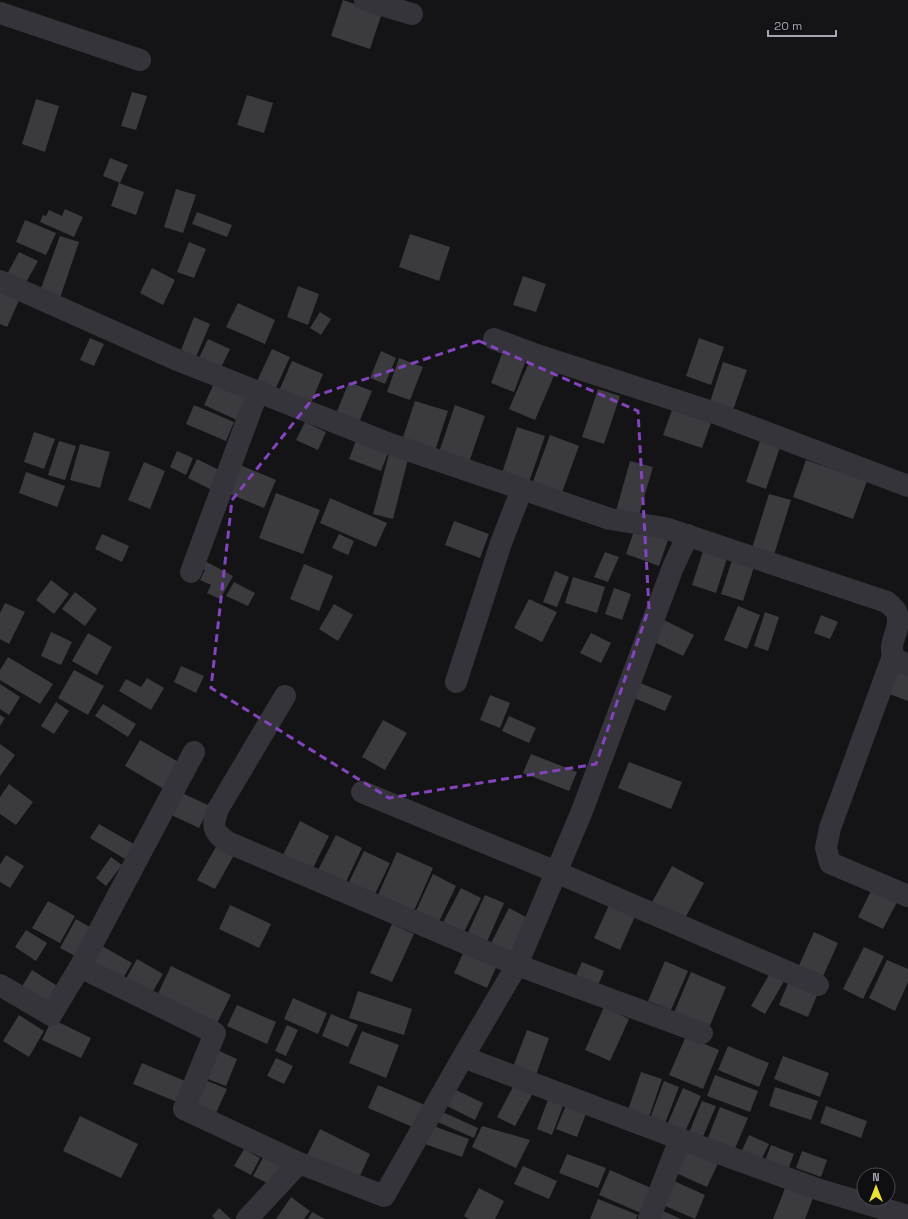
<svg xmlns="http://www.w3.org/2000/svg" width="908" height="1219" font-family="'Space Grotesk',sans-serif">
<rect width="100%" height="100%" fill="#141315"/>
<!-- building -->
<path fill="#3b3a3f" d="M 343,0 L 382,13 L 370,49 L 331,36 Z
M 132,92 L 147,96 L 136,130 L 121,126 Z
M 247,95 L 273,103 L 264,133 L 237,125 Z
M 36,99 L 59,106 L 45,152 L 22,144 Z
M 110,158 L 128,165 L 120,183 L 103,176 Z
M 119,183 L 144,192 L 136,215 L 111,206 Z
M 176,189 L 196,195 L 183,233 L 164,227 Z
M 65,209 L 83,217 L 74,237 L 40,222 L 43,215 L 46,216 L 49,210 L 62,216 Z
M 197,212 L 232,225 L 227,237 L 192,224 Z
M 25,220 L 56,233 L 46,255 L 16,242 Z
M 410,234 L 450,247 L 439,281 L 399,267 Z
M 60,236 L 79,242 L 60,298 L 40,291 Z
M 189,242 L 206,249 L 194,278 L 177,272 Z
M 19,252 L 38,261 L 24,286 L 6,276 Z
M 152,268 L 175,280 L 163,305 L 140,293 Z
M 523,276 L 546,284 L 536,312 L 513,305 Z
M 298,286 L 319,294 L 308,325 L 287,317 Z
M 0,287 L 21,296 L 7,327 L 0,324 Z
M 238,303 L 275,320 L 265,344 L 226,327 Z
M 320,312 L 331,319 L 321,335 L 310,328 Z
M 194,317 L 210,324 L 196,357 L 181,350 Z
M 90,338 L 104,344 L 94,366 L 80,360 Z
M 699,338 L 724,347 L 711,385 L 686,376 Z
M 208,339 L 230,349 L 219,372 L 197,362 Z
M 272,349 L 290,357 L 275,390 L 257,381 Z
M 381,351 L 396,358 L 385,384 L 370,378 Z
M 503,351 L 526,360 L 514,392 L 491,383 Z
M 399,358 L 423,367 L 410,400 L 387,392 Z
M 530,360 L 556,371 L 535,420 L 509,409 Z
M 292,361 L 323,374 L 310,406 L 278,393 Z
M 723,362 L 747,370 L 733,410 L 710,402 Z
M 216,379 L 249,393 L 237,420 L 204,405 Z
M 349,382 L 372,391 L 358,425 L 335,416 Z
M 598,389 L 620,396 L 604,444 L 582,437 Z
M 415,401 L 448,411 L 434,454 L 401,443 Z
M 194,405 L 234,422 L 226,441 L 186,424 Z
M 455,405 L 485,416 L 468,465 L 438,455 Z
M 672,410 L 711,423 L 702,448 L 663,435 Z
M 305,422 L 326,432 L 318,450 L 296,440 Z
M 517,427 L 545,436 L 528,485 L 501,476 Z
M 34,432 L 55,439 L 44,469 L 24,462 Z
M 358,435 L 390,448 L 381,471 L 349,459 Z
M 550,435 L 579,446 L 560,498 L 531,487 Z
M 59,441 L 76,446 L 65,480 L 48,475 Z
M 760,441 L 780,447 L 766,489 L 746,482 Z
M 80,444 L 110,452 L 100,488 L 70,480 Z
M 390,450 L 409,455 L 393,519 L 373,514 Z
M 177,451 L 193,458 L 186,475 L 170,467 Z
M 197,459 L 219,470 L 210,489 L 188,478 Z
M 806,460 L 867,481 L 853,519 L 793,497 Z
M 630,461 L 653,467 L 638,518 L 616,511 Z
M 144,462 L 165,471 L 150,509 L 128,500 Z
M 233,462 L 276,480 L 264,508 L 222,491 Z
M 26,472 L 65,486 L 57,507 L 19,493 Z
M 276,493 L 320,510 L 303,554 L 259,538 Z
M 769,494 L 791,500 L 774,555 L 752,548 Z
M 330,498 L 387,523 L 376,547 L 320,523 Z
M 454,521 L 489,534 L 480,558 L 445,545 Z
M 635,528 L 668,540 L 659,566 L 626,554 Z
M 102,534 L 129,546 L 122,562 L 95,549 Z
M 339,534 L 354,541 L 348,555 L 332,548 Z
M 705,545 L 729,552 L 716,593 L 692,585 Z
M 605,552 L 619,557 L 608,582 L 594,577 Z
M 734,554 L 756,561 L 743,601 L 721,594 Z
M 201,559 L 233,576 L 220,599 L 207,593 L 211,585 L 200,580 L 205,570 L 197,566 Z
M 304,564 L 333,576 L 319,611 L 290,599 Z
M 555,571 L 569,577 L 557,607 L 543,602 Z
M 573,577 L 605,587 L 597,613 L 565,603 Z
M 51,580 L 69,594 L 54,614 L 36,600 Z
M 234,582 L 255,593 L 248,606 L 226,596 Z
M 614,588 L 631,594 L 622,620 L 605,614 Z
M 75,592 L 97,609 L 85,626 L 62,609 Z
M 529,599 L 557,612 L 542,642 L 514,628 Z
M 5,603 L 25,612 L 9,644 L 0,639 L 0,613 Z
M 334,604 L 353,615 L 338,641 L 319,629 Z
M 738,606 L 760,615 L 747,649 L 724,640 Z
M 765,612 L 779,617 L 768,651 L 754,646 Z
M 821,615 L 838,622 L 830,639 L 814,633 Z
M 664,620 L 694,635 L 683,656 L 654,642 Z
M 51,632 L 72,642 L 61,665 L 41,656 Z
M 88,633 L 112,647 L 97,675 L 72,661 Z
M 591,633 L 611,643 L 601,663 L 580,653 Z
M 8,657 L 53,684 L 40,704 L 0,680 L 0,670 Z
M 181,666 L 204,676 L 196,693 L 174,682 Z
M 893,668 L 908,674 L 908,701 L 884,692 Z
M 74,670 L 104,686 L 88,715 L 58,698 Z
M 147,678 L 164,688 L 151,710 L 119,691 L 126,679 L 141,687 Z
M 640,683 L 672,696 L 665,711 L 634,698 Z
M 0,684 L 20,697 L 9,715 L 0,709 Z
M 490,695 L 510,703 L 500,728 L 480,720 Z
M 56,702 L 69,711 L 54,734 L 41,726 Z
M 103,704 L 136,724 L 128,737 L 95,716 Z
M 0,715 L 5,718 L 0,726 Z
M 509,716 L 536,728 L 529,743 L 502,731 Z
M 383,720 L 407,733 L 385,770 L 362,757 Z
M 140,740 L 182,764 L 167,791 L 125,766 Z
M 0,744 L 15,755 L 0,776 Z
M 531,754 L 577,772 L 569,791 L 523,773 Z
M 629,762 L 682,782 L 671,809 L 618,788 Z
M 9,784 L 33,802 L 16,825 L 0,814 L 0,797 Z
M 178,791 L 210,806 L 199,828 L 167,813 Z
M 300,821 L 329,836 L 311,872 L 282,857 Z
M 99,824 L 139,847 L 130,862 L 90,838 Z
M 336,835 L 362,848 L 344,886 L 317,872 Z
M 217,845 L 234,855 L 215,889 L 197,880 Z
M 364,851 L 390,863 L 375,894 L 349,882 Z
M 397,852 L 433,868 L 413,913 L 377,897 Z
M 6,855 L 24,866 L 10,888 L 0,882 L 0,865 Z
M 111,857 L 122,865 L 106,886 L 96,878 Z
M 672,866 L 704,883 L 683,922 L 651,904 Z
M 433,874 L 456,886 L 437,926 L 414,915 Z
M 873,887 L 898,900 L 883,929 L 858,917 Z
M 461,888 L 481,898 L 462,936 L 441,926 Z
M 485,895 L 504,903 L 486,944 L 467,935 Z
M 48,901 L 75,916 L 60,943 L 32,928 Z
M 611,901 L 637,912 L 620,950 L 594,938 Z
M 230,905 L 271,924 L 259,948 L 219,929 Z
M 509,908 L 530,919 L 511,955 L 490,945 Z
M 76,919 L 95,930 L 79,958 L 60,948 Z
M 392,924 L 414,934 L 392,982 L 370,973 Z
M 26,930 L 47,943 L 36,961 L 15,947 Z
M 814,932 L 838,943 L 820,983 L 796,972 Z
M 102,946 L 132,963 L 119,985 L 89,967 Z
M 864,947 L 884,956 L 863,999 L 843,989 Z
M 464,951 L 497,965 L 487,988 L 454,973 Z
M 137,959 L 163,974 L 149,998 L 123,984 Z
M 887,960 L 908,969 L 908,982 L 895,1011 L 869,998 Z
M 665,961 L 688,971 L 671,1010 L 648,1001 Z
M 582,962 L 604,971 L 596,990 L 574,980 Z
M 171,966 L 231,995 L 215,1027 L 156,998 Z
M 773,968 L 787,976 L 765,1014 L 751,1006 Z
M 32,970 L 59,987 L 46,1008 L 19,991 Z
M 691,972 L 726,987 L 708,1030 L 673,1015 Z
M 791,976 L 820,988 L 808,1017 L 779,1005 Z
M 358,991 L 412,1009 L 404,1035 L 349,1018 Z
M 293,998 L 327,1013 L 318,1034 L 284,1019 Z
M 237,1005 L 276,1022 L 267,1044 L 227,1026 Z
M 604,1007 L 629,1019 L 610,1061 L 585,1050 Z
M 331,1014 L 358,1025 L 348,1047 L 322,1036 Z
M 19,1015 L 44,1031 L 29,1057 L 3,1041 Z
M 52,1019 L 91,1038 L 81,1058 L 42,1040 Z
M 287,1025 L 298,1030 L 286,1056 L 275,1051 Z
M 527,1030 L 549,1038 L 536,1075 L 513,1067 Z
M 362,1031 L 399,1045 L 386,1078 L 349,1063 Z
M 686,1036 L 719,1050 L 703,1089 L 669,1075 Z
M 728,1046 L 769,1063 L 759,1087 L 718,1070 Z
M 217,1050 L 237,1059 L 226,1086 L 205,1078 Z
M 783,1056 L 829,1073 L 820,1097 L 774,1079 Z
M 276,1058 L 293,1066 L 284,1084 L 267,1076 Z
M 142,1063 L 190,1083 L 182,1104 L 133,1084 Z
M 641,1072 L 662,1079 L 649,1117 L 628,1110 Z
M 715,1075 L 758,1091 L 750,1112 L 707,1096 Z
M 203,1079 L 227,1089 L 214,1117 L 190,1107 Z
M 664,1081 L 679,1087 L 664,1126 L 649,1121 Z
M 515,1083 L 533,1093 L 515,1126 L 497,1117 Z
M 378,1085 L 425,1105 L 415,1128 L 368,1108 Z
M 450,1087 L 483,1103 L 475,1120 L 441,1103 Z
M 775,1087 L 818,1101 L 811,1120 L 769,1106 Z
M 683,1088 L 701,1096 L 685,1132 L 667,1125 Z
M 549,1097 L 564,1103 L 552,1135 L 537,1129 Z
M 702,1101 L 716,1106 L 701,1141 L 688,1135 Z
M 567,1103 L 587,1111 L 577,1137 L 556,1129 Z
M 826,1106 L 867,1121 L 861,1138 L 820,1123 Z
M 720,1107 L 748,1118 L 734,1151 L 707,1140 Z
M 438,1110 L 478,1128 L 474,1138 L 433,1120 Z
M 80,1116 L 138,1144 L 121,1178 L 63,1151 Z
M 428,1124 L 469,1139 L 462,1157 L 422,1143 Z
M 482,1126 L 530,1140 L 516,1168 L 472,1147 Z
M 320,1129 L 370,1154 L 358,1180 L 307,1155 Z
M 749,1135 L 769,1144 L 758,1166 L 739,1157 Z
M 688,1145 L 720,1159 L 707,1187 L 676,1173 Z
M 771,1145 L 794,1154 L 786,1175 L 763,1166 Z
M 244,1149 L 260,1158 L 251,1175 L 234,1166 Z
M 802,1151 L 827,1160 L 821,1177 L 796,1168 Z
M 265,1154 L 282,1163 L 271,1185 L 253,1176 Z
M 567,1154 L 606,1168 L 598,1188 L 559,1173 Z
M 523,1166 L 557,1181 L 549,1199 L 514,1184 Z
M 610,1170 L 651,1188 L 641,1213 L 599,1195 Z
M 674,1181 L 705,1195 L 695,1219 L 663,1205 Z
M 787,1183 L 815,1193 L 805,1219 L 773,1219 Z
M 479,1188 L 504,1201 L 495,1219 L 469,1219 L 464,1216 Z
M 291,1197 L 310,1211 L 304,1219 L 276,1219 Z
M 598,1199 L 638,1215 L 636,1219 L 590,1219 Z
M 219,1208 L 231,1219 L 215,1219 L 212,1216 Z
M 663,1211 L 681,1219 L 660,1219 Z
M 312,1212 L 325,1219 L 308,1219 Z"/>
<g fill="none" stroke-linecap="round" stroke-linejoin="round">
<!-- minor -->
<path stroke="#35343a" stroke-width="22" d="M 365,0 L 412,14
M 0,13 L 140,60
M 0,281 L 175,359 L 390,444 L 610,519 L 665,528 L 887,602 C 890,605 894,608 896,611 C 906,633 874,652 908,665
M 494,339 L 537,355 L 715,413 L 908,486
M 191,572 L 258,391
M 893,656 L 830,828 L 826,848 L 830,863 L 908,896
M 456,682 L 501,543 L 522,489
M 285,696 L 218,809 C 212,827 212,830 227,842 L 517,965 L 702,1033
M 194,752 L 80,967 L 215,1033 L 184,1109 L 299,1163
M 362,792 L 556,872 L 818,985
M 0,985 L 51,1015 L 80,967
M 463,1057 L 680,1139 L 820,1190 L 908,1216
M 247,1219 L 299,1163 L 384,1196 L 463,1057 L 517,965 L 582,811 L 673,567 L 688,535
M 649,1219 L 680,1139"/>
</g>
<!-- marked area -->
<path fill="none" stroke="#8344bd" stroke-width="3" stroke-dasharray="8 5" stroke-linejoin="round" d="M 479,341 L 638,411 L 649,608 L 596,764 L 389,798 L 211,688 L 232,500 L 315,396 Z"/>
<!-- north arrow -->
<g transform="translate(876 1187)"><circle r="19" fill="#0f0e10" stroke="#4b4b52"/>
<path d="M0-3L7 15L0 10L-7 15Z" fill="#ebe135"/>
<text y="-6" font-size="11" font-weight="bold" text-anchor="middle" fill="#a5a6b5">N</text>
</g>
<!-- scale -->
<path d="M768 30v6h68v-6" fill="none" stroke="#a5a6b5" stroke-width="2"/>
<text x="774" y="30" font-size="12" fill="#a5a6b5" stroke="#0f0e10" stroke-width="3" paint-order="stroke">20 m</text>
</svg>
